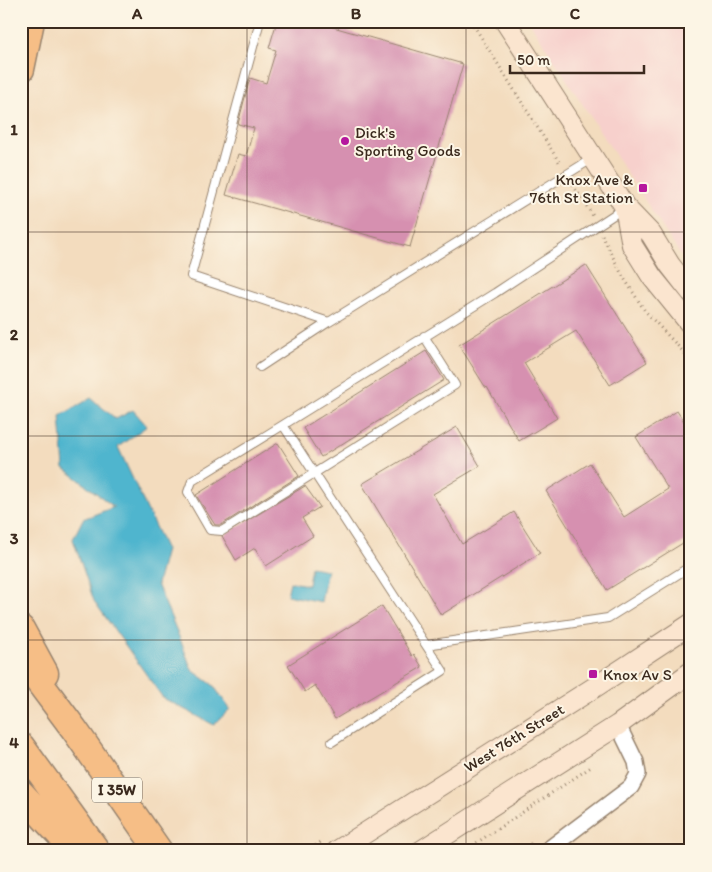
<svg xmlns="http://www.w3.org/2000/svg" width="712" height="872" font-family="Itim,sans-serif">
<rect width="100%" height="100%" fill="#fcf5e5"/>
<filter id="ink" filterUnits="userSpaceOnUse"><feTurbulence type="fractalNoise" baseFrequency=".02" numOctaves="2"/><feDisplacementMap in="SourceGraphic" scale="10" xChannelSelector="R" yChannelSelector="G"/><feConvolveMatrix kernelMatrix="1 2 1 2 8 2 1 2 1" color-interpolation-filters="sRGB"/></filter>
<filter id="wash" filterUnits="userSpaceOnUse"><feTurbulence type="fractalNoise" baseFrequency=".0096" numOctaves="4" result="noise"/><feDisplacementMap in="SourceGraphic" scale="20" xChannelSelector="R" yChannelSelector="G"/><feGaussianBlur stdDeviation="1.12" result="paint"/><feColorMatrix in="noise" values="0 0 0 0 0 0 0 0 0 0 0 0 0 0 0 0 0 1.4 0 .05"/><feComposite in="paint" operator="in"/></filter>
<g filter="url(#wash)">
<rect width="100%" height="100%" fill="#f3dcbe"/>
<!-- built -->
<path fill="#f7d0cc" d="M 529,21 L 691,21 L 691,271 L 605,139 Z"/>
<!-- water -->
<path fill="#50b5ce" stroke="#467076" d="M 91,398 L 116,419 L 133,410 L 147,426 L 118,447 L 166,550 L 157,584 L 176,629 L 192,670 L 213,685 L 230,709 L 214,725 L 163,698 L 94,601 L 73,539 L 83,519 L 114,507 L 64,468 L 60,416 Z
M 311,567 L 327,570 L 321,602 L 287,595 L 290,582 L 308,585 Z"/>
<g id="blocks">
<!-- building -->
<path fill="#d690b0" d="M 277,21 L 312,21 L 463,64 L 410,247 L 226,195 L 238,154 L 246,156 L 254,128 L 238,124 L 250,78 L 266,83 L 276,50 L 269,48 Z
M 586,265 L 647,362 L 610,385 L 576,331 L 524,363 L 557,418 L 519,441 L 487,387 L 486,388 L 459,345 Z
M 426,351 L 444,380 L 321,457 L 303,428 Z
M 677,411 L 691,432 L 691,538 L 607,590 L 546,491 L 590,463 L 624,517 L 668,489 L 636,437 Z
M 457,427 L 480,466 L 433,494 L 462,544 L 514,512 L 540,553 L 441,615 L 362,484 Z
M 278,443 L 299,476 L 221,525 L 215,525 L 196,495 Z
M 305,486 L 320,507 L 302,518 L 313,536 L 266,566 L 255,548 L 236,560 L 222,536 Z
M 382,606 L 412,656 L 414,654 L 422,667 L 335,719 L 315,685 L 305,692 L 288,665 Z"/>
</g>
</g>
<g filter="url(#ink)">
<use href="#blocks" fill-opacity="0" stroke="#97836e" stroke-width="1"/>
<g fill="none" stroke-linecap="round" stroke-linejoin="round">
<!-- lane casing -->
<g stroke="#97836e" stroke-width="10">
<path id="lane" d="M 260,21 L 191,276 L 329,322 L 593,158
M 624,208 L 495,293 L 283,425 L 426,645 L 608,618 L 691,566
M 260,367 L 330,321
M 283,425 L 192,481 L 188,492 L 210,530 L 222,531 L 455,385 L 424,336
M 332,742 L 443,671 L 426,645"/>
</g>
<!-- street casing -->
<g stroke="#97836e" stroke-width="18">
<path id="street" d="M 546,851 L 631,787 L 638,774 L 636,762 L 618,725"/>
</g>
<!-- secondary casing -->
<g stroke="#97836e" stroke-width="22">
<path id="secondary" d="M 505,21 L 625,207 L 651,234 L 670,265 L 691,292
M 625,207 L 632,245 L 652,277 L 691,325
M 337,851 L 595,687 L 691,624
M 421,851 L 618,725 L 691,672"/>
</g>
<!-- highway casing -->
<g stroke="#97836e" stroke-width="29">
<path id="highway" d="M 21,69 L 31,21
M 21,629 L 45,673
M 21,658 L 74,729 L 159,851
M 21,746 L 97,851
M 21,793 L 75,851"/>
</g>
<!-- path -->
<path stroke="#97836e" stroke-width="3" stroke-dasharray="1 4" stroke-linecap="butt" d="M 471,21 L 561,165
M 573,185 L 593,216
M 602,235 L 622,275 L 645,311 L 691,360
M 307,851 L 321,842
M 464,851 L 591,767
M 524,851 L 531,843"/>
<!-- lane -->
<use href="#lane" stroke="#fff" stroke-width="8"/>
<!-- street -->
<use href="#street" stroke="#fff" stroke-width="15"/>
<!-- secondary -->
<use href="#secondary" stroke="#fbe5cf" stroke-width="20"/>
<!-- highway -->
<use href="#highway" stroke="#f6be86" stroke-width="26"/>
</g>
</g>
<!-- grid -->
<path fill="none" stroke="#3b2a1e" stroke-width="1" stroke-opacity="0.55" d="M 247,21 L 247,851M 466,21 L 466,851M 21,232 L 691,232M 21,436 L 691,436M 21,640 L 691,640"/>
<!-- markers -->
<g fill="#b5179e" stroke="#fcf5e5" stroke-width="2">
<circle cx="345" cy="141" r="5"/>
<rect x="638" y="183" width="10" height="10" rx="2.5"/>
<rect x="588" y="669" width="10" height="10" rx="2.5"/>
</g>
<g text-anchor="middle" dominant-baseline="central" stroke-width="4" stroke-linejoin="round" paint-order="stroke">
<!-- shield labels -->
<rect fill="#fcf5e5" stroke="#75675a" stroke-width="1" x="92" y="777.5" width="50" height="25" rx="4"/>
<g font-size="15" font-weight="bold" fill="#3b2a1e">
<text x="117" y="790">I 35W</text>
</g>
<!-- poi labels -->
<g font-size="16" fill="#3b2a1e" stroke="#fcf5e5" text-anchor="start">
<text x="355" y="132">Dick's<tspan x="355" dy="18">Sporting Goods</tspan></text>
<text x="633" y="179" text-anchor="end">Knox Ave &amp;<tspan x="633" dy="18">76th St Station</tspan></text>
<text x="603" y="674">Knox Av S</text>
</g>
<!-- street labels -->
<g font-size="16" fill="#3b2a1e" stroke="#fcf5e5">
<text transform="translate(514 738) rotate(-32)">West 76th Street</text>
</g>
</g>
<!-- margin -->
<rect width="712" height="872" fill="none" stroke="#fcf5e5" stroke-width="55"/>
<!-- scale -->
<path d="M510 65v8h134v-8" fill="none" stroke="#3b2a1e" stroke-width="2.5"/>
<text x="517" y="65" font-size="15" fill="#3b2a1e" stroke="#fcf5e5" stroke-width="4" paint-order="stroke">50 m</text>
<rect x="28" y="28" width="656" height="816" fill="none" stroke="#3b2a1e" stroke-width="2"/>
<g font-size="16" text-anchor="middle" font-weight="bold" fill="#3b2a1e">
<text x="137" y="19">A</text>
<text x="356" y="19">B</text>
<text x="575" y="19">C</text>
<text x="14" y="135">1</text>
<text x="14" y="340">2</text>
<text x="14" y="544">3</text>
<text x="14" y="748">4</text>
</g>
</svg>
